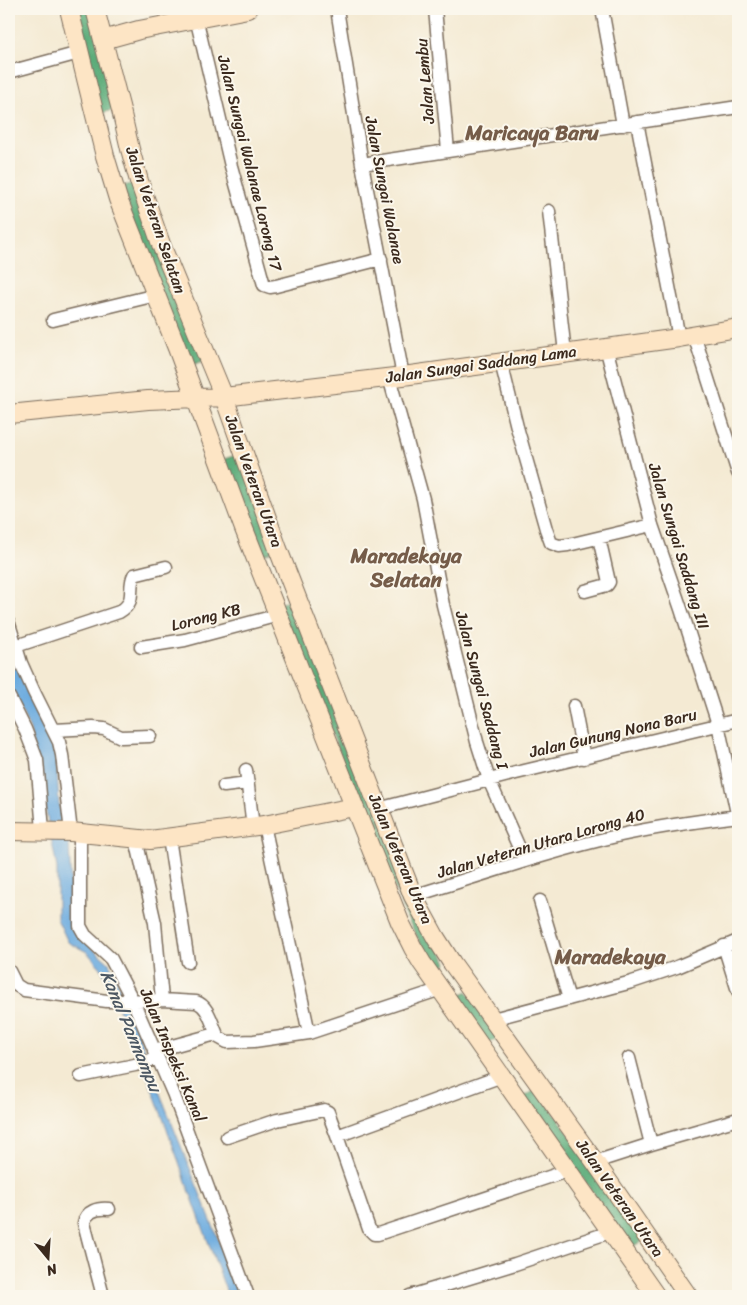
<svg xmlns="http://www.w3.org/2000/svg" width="747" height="1305" font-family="Sriracha,sans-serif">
<rect width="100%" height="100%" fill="#fbf7ec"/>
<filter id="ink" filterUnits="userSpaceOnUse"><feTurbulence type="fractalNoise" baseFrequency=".02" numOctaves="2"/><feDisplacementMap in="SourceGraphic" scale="10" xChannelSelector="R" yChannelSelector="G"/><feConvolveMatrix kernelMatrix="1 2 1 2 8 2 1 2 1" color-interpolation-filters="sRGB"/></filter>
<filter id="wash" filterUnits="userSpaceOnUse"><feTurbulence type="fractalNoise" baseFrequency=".0096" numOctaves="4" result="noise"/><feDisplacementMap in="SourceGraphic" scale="20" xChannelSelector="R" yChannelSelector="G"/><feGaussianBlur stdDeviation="1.12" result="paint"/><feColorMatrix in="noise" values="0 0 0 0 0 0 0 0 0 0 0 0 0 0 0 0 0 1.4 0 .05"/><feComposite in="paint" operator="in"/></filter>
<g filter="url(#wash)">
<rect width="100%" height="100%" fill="#f4ead3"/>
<!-- forest -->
<path fill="#5bac79" stroke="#4b6b4c" d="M 73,9 L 92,9 L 118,108 L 100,114 Z
M 136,182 L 206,360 L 189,366 L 121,187 Z
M 243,453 L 274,550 L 261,556 L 224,459 Z
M 295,598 L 447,963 L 435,971 L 406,916 L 279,604 Z
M 467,991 L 500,1036 L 485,1046 L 453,1000 Z
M 537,1089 L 645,1239 L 632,1247 L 524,1097 Z"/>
<!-- water -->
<path fill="#6cabdf" stroke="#546a7e" d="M 9,632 L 27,692 L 42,721 L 56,753 L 59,805 L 69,844 L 72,913 L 76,933 L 109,963 L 130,1008 L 151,1071 L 241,1296 L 228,1296 L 143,1064 L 101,968 L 87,952 L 68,942 L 57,919 L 57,868 L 30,730 L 9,683 Z"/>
</g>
<g filter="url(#ink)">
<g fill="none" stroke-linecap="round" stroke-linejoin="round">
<!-- street casing -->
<g stroke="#7c6d5d" stroke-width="15">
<path id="street" d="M 194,9 L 231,166 L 264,285 L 270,287 L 276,286 L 381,259
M 337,9 L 362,164 L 403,376
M 435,9 L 448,151
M 602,9 L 623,125
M 9,72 L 79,53
M 637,122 L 679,338
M 362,164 L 738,107
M 549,211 L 565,353
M 53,320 L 156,295
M 694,335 L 738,473
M 606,347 L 652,525 L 681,609 L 718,724 L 738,818
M 501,362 L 517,427 L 546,529 L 551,543 L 559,546 L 568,545 L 652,525
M 389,377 L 423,499 L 443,605 L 477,742 L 489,780 L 525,861
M 585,591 L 607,585 L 609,582 L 599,538
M 9,624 L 21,663 L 34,692 L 59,742 L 62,755 L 71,832
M 16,646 L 119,612 C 138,601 127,589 134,575 L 166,567
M 141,647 L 185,640 L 279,615
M 9,697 L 25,729 L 37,760 L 43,830
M 574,706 L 584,758
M 54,730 L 93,728 L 104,729 L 121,737 L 150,736
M 246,770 L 253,827
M 224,786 L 248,783
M 378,809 L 516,773 L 738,720
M 264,825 L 309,1033
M 80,833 L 80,926 L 85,935 L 111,959 L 133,1001 L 173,1093 L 248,1296
M 169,838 L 188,962
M 136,839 L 155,923 L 162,1000
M 413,896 C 482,875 551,851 621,835 C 660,826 699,821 738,816
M 540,901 L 569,999
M 724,946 L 738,991
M 9,971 L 16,985 L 24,990 L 107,1001 L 162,1000 L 196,1002 C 209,1006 212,1025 218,1037 L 227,1042 L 254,1041 L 309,1033 L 441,989
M 493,1019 L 632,982 L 677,967 L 738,941
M 154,1051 L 216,1034
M 629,1058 L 651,1144
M 81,1076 L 135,1065 L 157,1058
M 502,1076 L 337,1136 L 369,1229 L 374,1234 L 378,1234 L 567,1171
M 227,1137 L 277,1120 L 324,1110 L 328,1112 L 337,1136
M 595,1162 L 651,1144 L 738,1119
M 103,1296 L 84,1223 C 86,1211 98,1208 109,1209
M 410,1296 L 515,1264 L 610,1232"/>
</g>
<!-- secondary casing -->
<g stroke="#7c6d5d" stroke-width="20">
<path id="secondary" d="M 69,9 L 105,156 L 118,199 L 177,348 L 244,529 L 400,922 L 413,948 L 422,963 L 656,1296
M 95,9 L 121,110 L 130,149 L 139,181 L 162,247 L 224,397 L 278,549 L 413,896 L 436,938 L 452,963 L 595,1162 L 688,1296
M 103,40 L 139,30 L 248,9
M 9,414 L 148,400 L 224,397 L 403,376 L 679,338 L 738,328
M 9,831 L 71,832 L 150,840 L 264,825 L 354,807"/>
</g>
<!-- street -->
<use href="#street" stroke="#fff" stroke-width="12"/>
<!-- secondary -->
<use href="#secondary" stroke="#fde5c5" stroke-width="18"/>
</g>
</g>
<g text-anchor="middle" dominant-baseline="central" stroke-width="4" stroke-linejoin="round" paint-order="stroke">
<!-- street labels -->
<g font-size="16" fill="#3b2a1e" stroke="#fbf7ec">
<text transform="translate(425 81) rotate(-95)">Jalan Lembu</text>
<text transform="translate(250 163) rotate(76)">Jalan Sungai Walanae Lorong 17</text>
<text transform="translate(385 190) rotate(79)">Jalan Sungai Walanae</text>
<text transform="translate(156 220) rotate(71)">Jalan Veteran Selatan</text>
<text transform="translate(481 364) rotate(-8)">Jalan Sungai Saddang Lama</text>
<text transform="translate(254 481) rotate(70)">Jalan Veteran Utara</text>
<text transform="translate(679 546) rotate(73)">Jalan Sungai Saddang III</text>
<text transform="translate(206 617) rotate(-14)">Lorong KB</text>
<text transform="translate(482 690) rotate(75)">Jalan Sungai Saddang I</text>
<text transform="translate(613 733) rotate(-13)">Jalan Gunung Nona Baru</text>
<text transform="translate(541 843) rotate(-16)">Jalan Veteran Utara Lorong 40</text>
<text transform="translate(401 859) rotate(67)">Jalan Veteran Utara</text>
<text transform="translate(173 1055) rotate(67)">Jalan Inspeksi Kanal</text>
<text transform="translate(620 1198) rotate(55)">Jalan Veteran Utara</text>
</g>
<!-- water labels -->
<g font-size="18" font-style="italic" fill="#4c5762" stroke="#fbf7ec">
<text transform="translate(131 1031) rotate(67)">Kanal Pannampu</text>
</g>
<!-- district labels -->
<g font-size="21" font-weight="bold" fill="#755c49" stroke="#fbf7ec">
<text x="532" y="133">Maricaya Baru</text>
<text x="406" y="556">Maradekaya<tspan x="406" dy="24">Selatan</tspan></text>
<text x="610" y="957">Maradekaya</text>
</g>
</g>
<!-- margin -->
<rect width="747" height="1305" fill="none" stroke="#fbf7ec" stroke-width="30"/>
<!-- north arrow -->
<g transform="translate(48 1258) rotate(162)" stroke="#fbf7ec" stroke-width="4" paint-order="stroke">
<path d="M0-4L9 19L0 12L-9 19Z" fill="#3b2a1e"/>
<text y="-8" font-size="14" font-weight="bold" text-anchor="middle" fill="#3b2a1e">N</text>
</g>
</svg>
